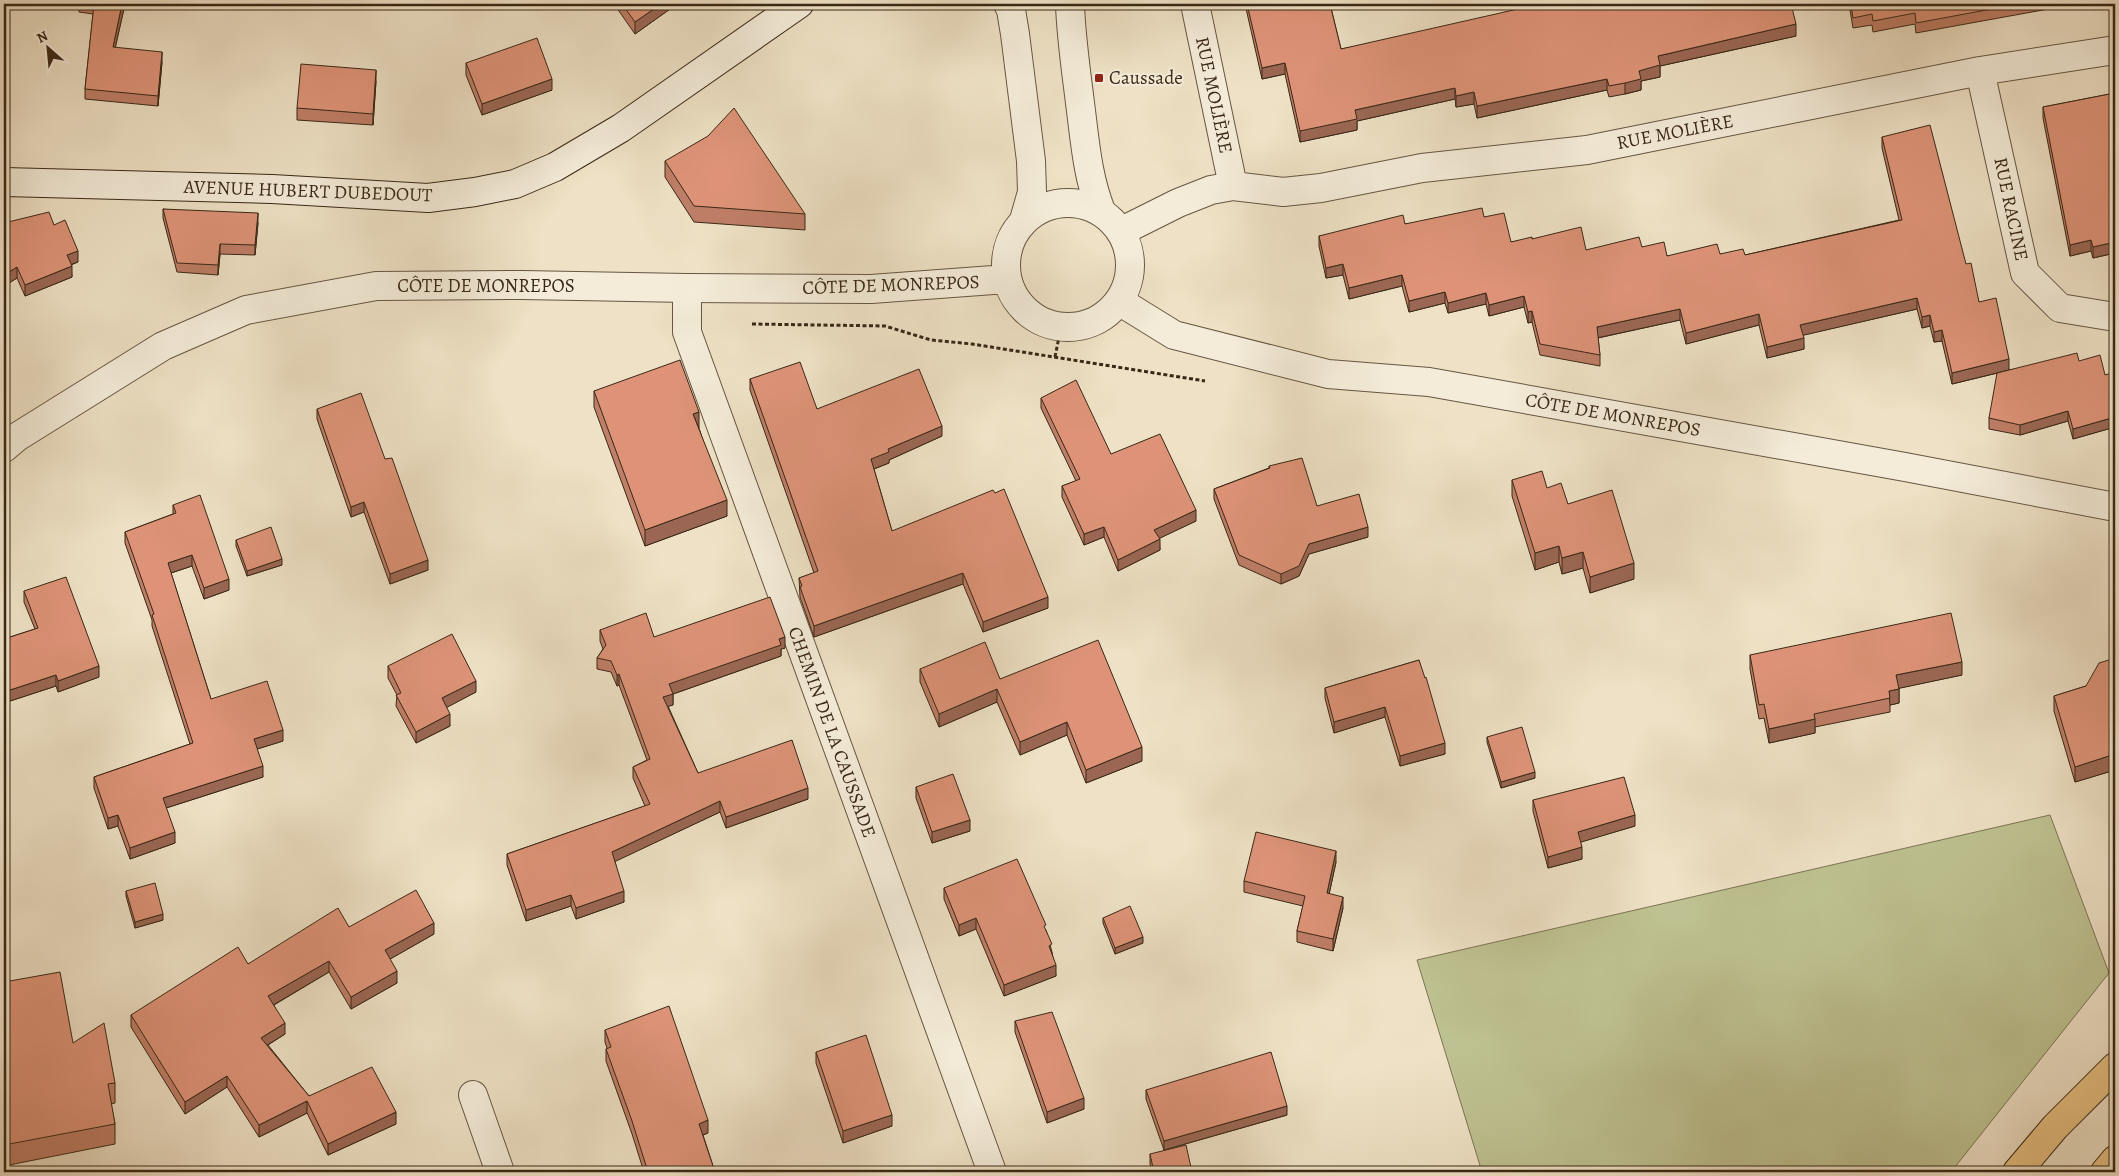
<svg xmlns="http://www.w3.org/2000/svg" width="2119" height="1176" font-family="Alegreya,serif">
<rect width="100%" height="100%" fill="#eee1c5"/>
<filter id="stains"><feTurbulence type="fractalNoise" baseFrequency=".004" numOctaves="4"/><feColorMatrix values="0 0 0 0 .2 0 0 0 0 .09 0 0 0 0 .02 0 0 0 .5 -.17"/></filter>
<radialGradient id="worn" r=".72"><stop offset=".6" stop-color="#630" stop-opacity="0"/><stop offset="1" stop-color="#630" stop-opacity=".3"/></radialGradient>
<!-- green -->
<path fill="#bec191" stroke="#7c7454" d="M 2050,815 L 2109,973 L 1951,1172 L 1482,1172 L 1417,960 Z"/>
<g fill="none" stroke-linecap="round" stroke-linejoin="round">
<!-- minor casing -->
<g stroke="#665642" stroke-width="30">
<path id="minor" d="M 1195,4 L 1233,186
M 1980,71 L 2025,273 L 2060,308 L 2115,317
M 1122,231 L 1178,203 L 1211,190 L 1233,186 L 1283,192 L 1321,188 L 1422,168 L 1587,150 L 1980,71 L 2115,50
M 687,288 L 687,332 L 992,1172
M 1119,301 L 1174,335 L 1328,374 L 1429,382 L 1905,467 L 2115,507
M 473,1095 L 500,1172"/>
</g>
<!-- tertiary casing -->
<g stroke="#665642" stroke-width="30">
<path id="tertiary" d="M 1008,4 L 1011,10 L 1015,34 L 1031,161 L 1032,192 L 1024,220
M 1070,4 C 1071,37 1076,70 1080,103 C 1085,141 1087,175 1101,211
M1006 265a62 62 0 1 1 124 0a62 62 0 1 1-124 0Z
M 4,448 L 17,437 L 163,346 L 246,310 L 376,286 L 522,285 L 687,288 L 871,289 L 1007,279"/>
</g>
<!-- secondary casing -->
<g stroke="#392816" stroke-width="30">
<path id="secondary" d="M 4,182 L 272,189 L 428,198 L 475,192 L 515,184 L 555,167 L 621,128 L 799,4"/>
</g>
<!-- primary casing -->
<g stroke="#392816" stroke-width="30">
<path id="primary" d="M 2017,1172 L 2055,1127 L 2115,1067
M 2105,1172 L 2115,1160"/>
</g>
<!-- path -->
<path stroke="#392816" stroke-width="3" stroke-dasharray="4 2.5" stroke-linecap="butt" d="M 752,324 L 885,326 L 931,340 L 972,344 L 1205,381
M 1055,357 L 1061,327"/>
<!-- minor -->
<use href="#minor" stroke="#f4ecd9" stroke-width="28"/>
<!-- tertiary -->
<use href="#tertiary" stroke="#f4ecd9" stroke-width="28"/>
<!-- secondary -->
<use href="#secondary" stroke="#f4ecd9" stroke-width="28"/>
<!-- primary -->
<use href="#primary" stroke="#e7c082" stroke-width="28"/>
</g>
<!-- wall -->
<path fill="#bf7e67" stroke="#392816" d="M 79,4 L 125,4 L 115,48 L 162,62 L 158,106 L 85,99 L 85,89 L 93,14 L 79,12 Z
M 614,4 L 677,4 L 635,34 Z
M 1245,4 L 1330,4 L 1341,49 L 1569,7 L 1796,36 L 1660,66 L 1660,77 L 1641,81 L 1641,90 L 1625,94 L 1609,97 L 1607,90 L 1477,118 L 1474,104 L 1456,107 L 1455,99 L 1357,121 L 1357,130 L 1300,142 L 1285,74 L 1262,79 Z
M 1849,4 L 2076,4 L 1916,33 L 1915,24 L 1873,32 L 1872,25 L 1853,28 Z
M 466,63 L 552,90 L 482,115 L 466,75 Z
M 376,81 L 373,125 L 297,120 L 297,108 Z
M 2115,93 L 2115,157 L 2114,157 L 2115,164 L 2115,253 L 2093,258 L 2091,251 L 2070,256 L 2043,118 L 2043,107 Z
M 1882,137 L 1966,264 L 1979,302 L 2009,370 L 2079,361 L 2115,427 L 2073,439 L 2068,421 L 2020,435 L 1989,429 L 1989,418 L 2006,371 L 1952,384 L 1942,341 L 1934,342 L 1930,326 L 1922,328 L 1917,309 L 1803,335 L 1804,349 L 1767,358 L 1759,325 L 1686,344 L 1680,320 L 1598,338 L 1600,355 L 1600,366 L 1540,355 L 1532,322 L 1528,323 L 1524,307 L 1489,316 L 1486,304 L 1448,313 L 1445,303 L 1409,312 L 1402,286 L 1349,299 L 1343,275 L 1326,278 L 1319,246 L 1319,236 L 1405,224 L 1484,217 L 1511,242 L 1532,239 L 1586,250 L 1642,247 L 1667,256 L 1720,254 L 1745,255 L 1899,220 L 1882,148 Z
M 665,161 L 805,214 L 805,230 L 694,222 L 665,177 Z
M 163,209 L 258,223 L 255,255 L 220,254 L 218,275 L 177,272 L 163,218 Z
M 4,223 L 54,225 L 78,262 L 71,265 L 72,277 L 25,296 L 17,278 L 4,286 Z
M 750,379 L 817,409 L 942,436 L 889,460 L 889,463 L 874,469 L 892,531 L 1048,608 L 983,632 L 963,584 L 814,637 L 800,597 L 799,578 L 814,573 L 750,390 Z
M 594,391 L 699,428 L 727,516 L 645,546 L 594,407 Z
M 1041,398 L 1111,454 L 1196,521 L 1159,538 L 1160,550 L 1118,571 L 1104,537 L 1084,545 L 1062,497 L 1062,486 L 1076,481 L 1041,408 Z
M 317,409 L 385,459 L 428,570 L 390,584 L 364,512 L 351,517 L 317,419 Z
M 1269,466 L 1317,506 L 1368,537 L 1309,554 L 1299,576 L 1281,584 L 1239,565 L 1214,499 L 1214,489 L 1269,468 Z
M 1512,480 L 1547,488 L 1568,504 L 1634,579 L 1590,593 L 1583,568 L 1562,574 L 1559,562 L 1535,570 L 1512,496 Z
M 173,505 L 229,590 L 204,599 L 192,566 L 171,573 L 211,699 L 283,741 L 257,749 L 263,777 L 166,808 L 175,843 L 130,859 L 118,826 L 108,829 L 94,788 L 94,777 L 190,744 L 152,626 L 152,620 L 125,543 L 125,532 L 173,514 Z
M 236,540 L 282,565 L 247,576 L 236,546 Z
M 24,591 L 99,677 L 58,692 L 56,686 L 4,703 L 4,639 L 35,629 L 24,602 Z
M 600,630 L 654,637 L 785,648 L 781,649 L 781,656 L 673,694 L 673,705 L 668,706 L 698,773 L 808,799 L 726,828 L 720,812 L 615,861 L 624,902 L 576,919 L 571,906 L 526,921 L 507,865 L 507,854 L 645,806 L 633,778 L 633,767 L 647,760 L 619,685 L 617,686 L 611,672 L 597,669 L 597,658 L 603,649 L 600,641 Z
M 1750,655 L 1962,675 L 1899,688 L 1899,703 L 1890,705 L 1890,712 L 1815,727 L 1815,733 L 1769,743 L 1764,718 L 1759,719 L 1750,669 Z
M 2115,658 L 2115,770 L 2075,782 L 2054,711 L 2054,696 L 2086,686 Z
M 1419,660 L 1445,754 L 1400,766 L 1385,717 L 1334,733 L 1325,698 L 1325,688 Z
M 388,666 L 476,692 L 446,707 L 450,726 L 416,743 L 396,706 L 397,695 L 388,678 Z
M 920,669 L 1000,679 L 1142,761 L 1086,783 L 1067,735 L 1020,755 L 997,702 L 939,727 L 920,682 Z
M 1487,737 L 1535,778 L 1501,788 L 1487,742 Z
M 916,787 L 970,831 L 932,843 L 916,798 Z
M 1533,800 L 1635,826 L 1580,842 L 1582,859 L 1548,868 L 1533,811 Z
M 1336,862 L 1329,894 L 1343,908 L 1333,951 L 1297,942 L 1297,931 L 1303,906 L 1244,892 L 1244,881 Z
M 944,888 L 1046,930 L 1052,952 L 1056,976 L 1004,996 L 976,929 L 959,936 L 944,899 Z
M 126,891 L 163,920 L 135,928 L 126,896 Z
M 1103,918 L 1143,943 L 1115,954 L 1103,923 Z
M 349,927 L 434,934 L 390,959 L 397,983 L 351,1009 L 329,972 L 274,1005 L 285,1034 L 268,1045 L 309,1096 L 396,1124 L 328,1155 L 307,1113 L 259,1137 L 227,1087 L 185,1114 L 131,1027 L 131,1015 L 248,964 Z
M 4,982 L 73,1043 L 115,1083 L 115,1103 L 111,1104 L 115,1124 L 115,1144 L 4,1166 Z
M 1015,1021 L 1084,1109 L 1047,1123 L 1015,1032 Z
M 605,1030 L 708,1133 L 703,1135 L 715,1172 L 644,1172 L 632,1134 L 606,1061 L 606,1049 L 607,1048 L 605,1042 Z
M 816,1052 L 892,1126 L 843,1143 L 816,1063 Z
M 1146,1090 L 1287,1115 L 1164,1150 L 1146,1099 Z
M 1150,1154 L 1192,1172 L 1152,1172 L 1150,1164 Z"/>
<!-- shaded-wall -->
<path fill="#9b6754" stroke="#392816" d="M 122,4 L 125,4 L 113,58 L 113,47 Z
M 661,4 L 677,4 L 635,34 L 635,22 Z
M 1796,24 L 1796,36 L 1660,66 L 1660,77 L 1641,81 L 1641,90 L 1625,94 L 1625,83 L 1658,56 Z
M 162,52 L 162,62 L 158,106 L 158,96 Z
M 1285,63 L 1285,74 L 1262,79 L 1262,68 Z
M 376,70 L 376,81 L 373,125 L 373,114 Z
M 552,79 L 552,90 L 482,115 L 482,104 Z
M 1607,79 L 1607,90 L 1477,118 L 1477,106 Z
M 1455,88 L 1455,99 L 1357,121 L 1357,130 L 1300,142 L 1300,131 L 1355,110 Z
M 1474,92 L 1474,104 L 1456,107 L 1456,96 Z
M 258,213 L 258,223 L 255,255 L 255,245 Z
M 2091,240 L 2091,251 L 2070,256 L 2070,245 Z
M 2115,242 L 2115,253 L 2093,258 L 2093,247 Z
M 220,244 L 220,254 L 218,275 L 218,265 Z
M 78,251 L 78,262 L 67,266 L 67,255 Z
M 1343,264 L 1343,275 L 1326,278 L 1326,268 Z
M 72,266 L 72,277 L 25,296 L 25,285 Z
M 17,267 L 17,278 L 4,286 L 4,275 Z
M 1402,275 L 1402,286 L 1349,299 L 1349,288 Z
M 1445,292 L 1445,303 L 1409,312 L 1409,301 Z
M 1486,293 L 1486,304 L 1448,313 L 1448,303 Z
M 1524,296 L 1524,307 L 1489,316 L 1489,305 Z
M 1917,298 L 1917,309 L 1800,336 L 1800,325 Z
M 1680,309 L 1680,320 L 1597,338 L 1597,327 Z
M 1532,311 L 1532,322 L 1528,323 L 1528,312 Z
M 1759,314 L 1759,325 L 1686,344 L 1686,333 Z
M 1930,315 L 1930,326 L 1922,328 L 1922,317 Z
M 1942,330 L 1942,341 L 1934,342 L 1934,332 Z
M 1804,338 L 1804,349 L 1767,358 L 1767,347 Z
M 2009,359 L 2009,370 L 1952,384 L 1952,373 Z
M 2068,411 L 2068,421 L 2020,435 L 2020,425 Z
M 699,412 L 699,428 L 693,414 Z
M 2115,417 L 2115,427 L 2073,439 L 2073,429 Z
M 942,426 L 942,436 L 889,460 L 889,463 L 871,470 L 871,459 L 888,449 Z
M 727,500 L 727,516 L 645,546 L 645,530 Z
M 364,502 L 364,512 L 351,517 L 351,507 Z
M 1196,510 L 1196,521 L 1154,541 L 1154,530 Z
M 1104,527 L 1104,537 L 1084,545 L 1084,534 Z
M 1368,527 L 1368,537 L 1309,554 L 1299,576 L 1281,584 L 1281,574 L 1309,544 Z
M 1160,539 L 1160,550 L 1118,571 L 1118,560 Z
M 1559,546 L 1559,562 L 1535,570 L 1535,553 Z
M 1583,552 L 1583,568 L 1562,574 L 1562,558 Z
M 192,555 L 192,566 L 168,574 L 168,563 Z
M 282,559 L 282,565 L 247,576 L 247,571 Z
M 428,560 L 428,570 L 390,584 L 390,574 Z
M 1634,563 L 1634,579 L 1590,593 L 1590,577 Z
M 963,573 L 963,584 L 814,637 L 814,626 Z
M 229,579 L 229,590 L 204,599 L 204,588 Z
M 1048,597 L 1048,608 L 983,632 L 983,622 Z
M 785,637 L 785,648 L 781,649 L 781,656 L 673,694 L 673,705 L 663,708 L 663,697 L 669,684 Z
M 1962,662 L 1962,675 L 1896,689 L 1896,675 Z
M 99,666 L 99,677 L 58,692 L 58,681 Z
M 619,674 L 619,685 L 617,686 L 617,675 Z
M 56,675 L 56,686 L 4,703 L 4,692 Z
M 476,681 L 476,692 L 442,710 L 442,698 Z
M 997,689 L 997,702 L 939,727 L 939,714 Z
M 1899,689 L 1899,703 L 1890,705 L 1889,691 Z
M 1385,707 L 1385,717 L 1334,733 L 1334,722 Z
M 450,714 L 450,726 L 416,743 L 416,732 Z
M 1815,719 L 1815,733 L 1769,743 L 1769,729 Z
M 1067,722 L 1067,735 L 1020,755 L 1020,742 Z
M 283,730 L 283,741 L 254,750 L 254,739 Z
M 1445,743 L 1445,754 L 1400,766 L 1400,756 Z
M 1142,747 L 1142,761 L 1086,783 L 1086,770 Z
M 2115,754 L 2115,770 L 2075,782 L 2075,767 Z
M 263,766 L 263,777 L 163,809 L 163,798 Z
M 1535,772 L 1535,778 L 1501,788 L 1501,782 Z
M 808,788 L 808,799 L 726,828 L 726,817 Z
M 720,801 L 720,812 L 612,863 L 612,852 Z
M 118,815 L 118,826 L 108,829 L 108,818 Z
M 1635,815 L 1635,826 L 1578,843 L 1578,832 Z
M 970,820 L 970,831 L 932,843 L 932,832 Z
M 175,832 L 175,843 L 130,859 L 130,848 Z
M 1582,847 L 1582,859 L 1548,868 L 1548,857 Z
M 1336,851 L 1336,862 L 1327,904 L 1327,893 Z
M 624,891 L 624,902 L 576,919 L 576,908 Z
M 571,895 L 571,906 L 526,921 L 526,910 Z
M 1343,897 L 1343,908 L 1333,951 L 1333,939 Z
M 163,914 L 163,920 L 135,928 L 135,922 Z
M 976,918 L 976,929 L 959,936 L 959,925 Z
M 434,923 L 434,934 L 385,962 L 385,950 Z
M 1143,937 L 1143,943 L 1115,954 L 1115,948 Z
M 329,961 L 329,972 L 268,1008 L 268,996 Z
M 1056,965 L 1056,976 L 1004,996 L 1004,985 Z
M 397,971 L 397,983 L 351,1009 L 351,997 Z
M 285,1023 L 285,1034 L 261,1049 L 261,1038 Z
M 227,1076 L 227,1087 L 185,1114 L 185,1102 Z
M 1084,1098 L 1084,1109 L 1047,1123 L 1047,1112 Z
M 307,1101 L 307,1113 L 259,1137 L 259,1125 Z
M 1287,1106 L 1287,1115 L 1164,1150 L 1164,1141 Z
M 396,1112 L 396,1124 L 328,1155 L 328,1144 Z
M 892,1115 L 892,1126 L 843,1143 L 843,1131 Z
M 708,1120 L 708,1133 L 699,1136 L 699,1124 Z"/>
<!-- building -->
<path fill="#de9378" stroke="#392816" d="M 94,4 L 122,4 L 113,47 L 162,52 L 158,96 L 85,89 Z
M 622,4 L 661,4 L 635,22 Z
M 1247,4 L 1330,4 L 1341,49 L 1540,4 L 1568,4 L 1569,7 L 1584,4 L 1791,4 L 1796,24 L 1658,56 L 1660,65 L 1639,71 L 1641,79 L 1625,83 L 1609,86 L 1607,79 L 1477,106 L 1474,92 L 1456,96 L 1455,88 L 1355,110 L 1357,119 L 1300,131 L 1285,63 L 1262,68 Z
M 1851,4 L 2019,4 L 1916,23 L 1915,13 L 1873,21 L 1872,14 L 1853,18 Z
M 537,38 L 552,79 L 482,104 L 466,63 Z
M 301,64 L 376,70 L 373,114 L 297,108 Z
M 2115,93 L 2115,146 L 2111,147 L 2115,164 L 2115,242 L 2093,247 L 2091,240 L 2070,245 L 2043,107 Z
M 734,108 L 805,214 L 694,206 L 665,161 L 708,136 Z
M 1930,125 L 1966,264 L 1971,263 L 1979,302 L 1996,298 L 2009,359 L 1952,373 L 1942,330 L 1934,332 L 1930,315 L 1922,317 L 1917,298 L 1800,325 L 1804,338 L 1767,347 L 1759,314 L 1686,333 L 1680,309 L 1597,327 L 1600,355 L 1540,344 L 1532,311 L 1528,312 L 1524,296 L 1489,305 L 1486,293 L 1448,303 L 1445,292 L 1409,301 L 1402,275 L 1349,288 L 1343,264 L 1326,268 L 1319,236 L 1403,215 L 1405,224 L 1482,208 L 1484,217 L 1504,213 L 1511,242 L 1532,237 L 1532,239 L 1581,227 L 1586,250 L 1639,237 L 1642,247 L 1664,242 L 1667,256 L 1717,244 L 1720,254 L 1743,249 L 1745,255 L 1902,220 L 1882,137 Z
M 163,209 L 258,213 L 255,245 L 220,244 L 218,265 L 177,263 Z
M 49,212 L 54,225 L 65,220 L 78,251 L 67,255 L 72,266 L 25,285 L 17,267 L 4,275 L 4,223 Z
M 2077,353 L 2079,361 L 2100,355 L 2105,375 L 2115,372 L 2115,417 L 2073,429 L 2068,411 L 2020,425 L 1989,418 L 1997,373 Z
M 680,360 L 699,412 L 693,414 L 727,500 L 645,530 L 594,391 Z
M 800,362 L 817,409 L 919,369 L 942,426 L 888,449 L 889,452 L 871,459 L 892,531 L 993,490 L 995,493 L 1004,489 L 1048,597 L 983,622 L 963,573 L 814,626 L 800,587 L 802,586 L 799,578 L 818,571 L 750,379 Z
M 1076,380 L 1111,454 L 1160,434 L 1196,510 L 1154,530 L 1160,539 L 1118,560 L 1104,527 L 1084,534 L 1062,486 L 1080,479 L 1041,398 Z
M 361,393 L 385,459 L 392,458 L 428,560 L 390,574 L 364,502 L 351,507 L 317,409 Z
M 1302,458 L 1317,506 L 1359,494 L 1368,527 L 1309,544 L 1299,566 L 1281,574 L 1239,555 L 1214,489 L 1270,468 L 1269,466 Z
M 1542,471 L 1547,488 L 1561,483 L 1568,504 L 1612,490 L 1634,563 L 1590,577 L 1583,552 L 1562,558 L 1559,546 L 1535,553 L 1512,480 Z
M 200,495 L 229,579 L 204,588 L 192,555 L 168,563 L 211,699 L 267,681 L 283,730 L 254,739 L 263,766 L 163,798 L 175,832 L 130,848 L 118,815 L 108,818 L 94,777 L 193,743 L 152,615 L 154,614 L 125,532 L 176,513 L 173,505 Z
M 271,527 L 282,559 L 247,571 L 236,540 Z
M 66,577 L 99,666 L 58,681 L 56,675 L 4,692 L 4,639 L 38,628 L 24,591 Z
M 770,597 L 785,637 L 779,639 L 781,645 L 669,684 L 673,694 L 663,697 L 698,773 L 792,740 L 808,788 L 726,817 L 720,801 L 612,852 L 624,891 L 576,908 L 571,895 L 526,910 L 507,854 L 650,804 L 633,767 L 650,759 L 619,674 L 617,675 L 611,661 L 597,658 L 606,645 L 600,630 L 646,613 L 654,637 Z
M 1951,613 L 1962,662 L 1896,675 L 1899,689 L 1889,691 L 1890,698 L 1814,714 L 1815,719 L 1769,729 L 1764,704 L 1759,705 L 1750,655 Z
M 452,634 L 476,681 L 442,698 L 450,714 L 416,732 L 396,695 L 401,693 L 388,666 Z
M 1098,640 L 1142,747 L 1086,770 L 1067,722 L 1020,742 L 997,689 L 939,714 L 920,669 L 985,642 L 1000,679 Z
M 2115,658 L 2115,754 L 2075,767 L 2054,696 L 2086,686 L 2099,663 Z
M 1419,660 L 1425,678 L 1426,677 L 1445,743 L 1400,756 L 1385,707 L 1334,722 L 1325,688 Z
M 1522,727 L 1535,772 L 1501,782 L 1487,737 Z
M 953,774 L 970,820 L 932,832 L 916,787 Z
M 1624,777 L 1635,815 L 1578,832 L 1582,847 L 1548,857 L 1533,800 Z
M 1256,832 L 1336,851 L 1327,893 L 1343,897 L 1333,939 L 1297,931 L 1305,896 L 1244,881 Z
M 1017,859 L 1046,925 L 1044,926 L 1052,944 L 1049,946 L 1056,965 L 1004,985 L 976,918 L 959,925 L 944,888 Z
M 155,883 L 163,914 L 135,922 L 126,891 Z
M 416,890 L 434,923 L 385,950 L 397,971 L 351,997 L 329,961 L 268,996 L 285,1023 L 261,1038 L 309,1096 L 372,1067 L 396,1112 L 328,1144 L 307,1101 L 259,1125 L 227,1076 L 185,1102 L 131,1015 L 238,947 L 248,964 L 338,908 L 349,927 Z
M 1130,906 L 1143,937 L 1115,948 L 1103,918 Z
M 60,972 L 73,1043 L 104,1023 L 115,1083 L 108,1084 L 115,1124 L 4,1145 L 4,982 Z
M 669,1006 L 708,1120 L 699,1124 L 715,1172 L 648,1172 L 632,1121 L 606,1049 L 611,1047 L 605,1030 Z
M 1052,1012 L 1084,1098 L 1047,1112 L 1015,1021 Z
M 866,1035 L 892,1115 L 843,1131 L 816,1052 Z
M 1271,1052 L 1287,1106 L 1164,1141 L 1146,1090 Z
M 1186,1145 L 1192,1172 L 1154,1172 L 1150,1154 Z"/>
<!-- markers -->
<rect fill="#8f2418" stroke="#f4ecd9" stroke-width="2" x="1094" y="73" width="10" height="10" rx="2.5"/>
<g text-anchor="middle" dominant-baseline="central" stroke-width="4" stroke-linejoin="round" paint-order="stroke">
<!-- poi labels -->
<g font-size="19" fill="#392816" stroke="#f4ecd9" text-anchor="start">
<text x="1109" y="78">Caussade</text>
</g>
<!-- street labels -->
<g font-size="19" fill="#392816" stroke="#f4ecd9">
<text transform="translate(1214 95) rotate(78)">RUE MOLIÈRE</text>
<text transform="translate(1675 132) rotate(-11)">RUE MOLIÈRE</text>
<text transform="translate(308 191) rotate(2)">AVENUE HUBERT DUBEDOUT</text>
<text transform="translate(2011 209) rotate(78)">RUE RACINE</text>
<text transform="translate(891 285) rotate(-2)">CÔTE DE MONREPOS</text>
<text x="486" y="286">CÔTE DE MONREPOS</text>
<text transform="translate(1613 415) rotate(10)">CÔTE DE MONREPOS</text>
<text transform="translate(832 732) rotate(70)">CHEMIN DE LA CAUSSADE</text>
</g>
</g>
<!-- margin -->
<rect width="2119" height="1176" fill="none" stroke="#eee1c5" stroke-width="20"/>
<rect x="5" y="5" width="2109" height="1166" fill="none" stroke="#392816" stroke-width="2.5"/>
<rect x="10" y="10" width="2099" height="1156" fill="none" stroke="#392816"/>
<!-- north arrow -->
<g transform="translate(48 48) rotate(333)" stroke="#f4ecd9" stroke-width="4" paint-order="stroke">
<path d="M0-4L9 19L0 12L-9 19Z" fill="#392816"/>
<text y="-8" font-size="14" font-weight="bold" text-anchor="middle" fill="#392816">N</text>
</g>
<rect width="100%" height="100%" filter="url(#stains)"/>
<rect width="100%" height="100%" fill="url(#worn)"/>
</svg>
